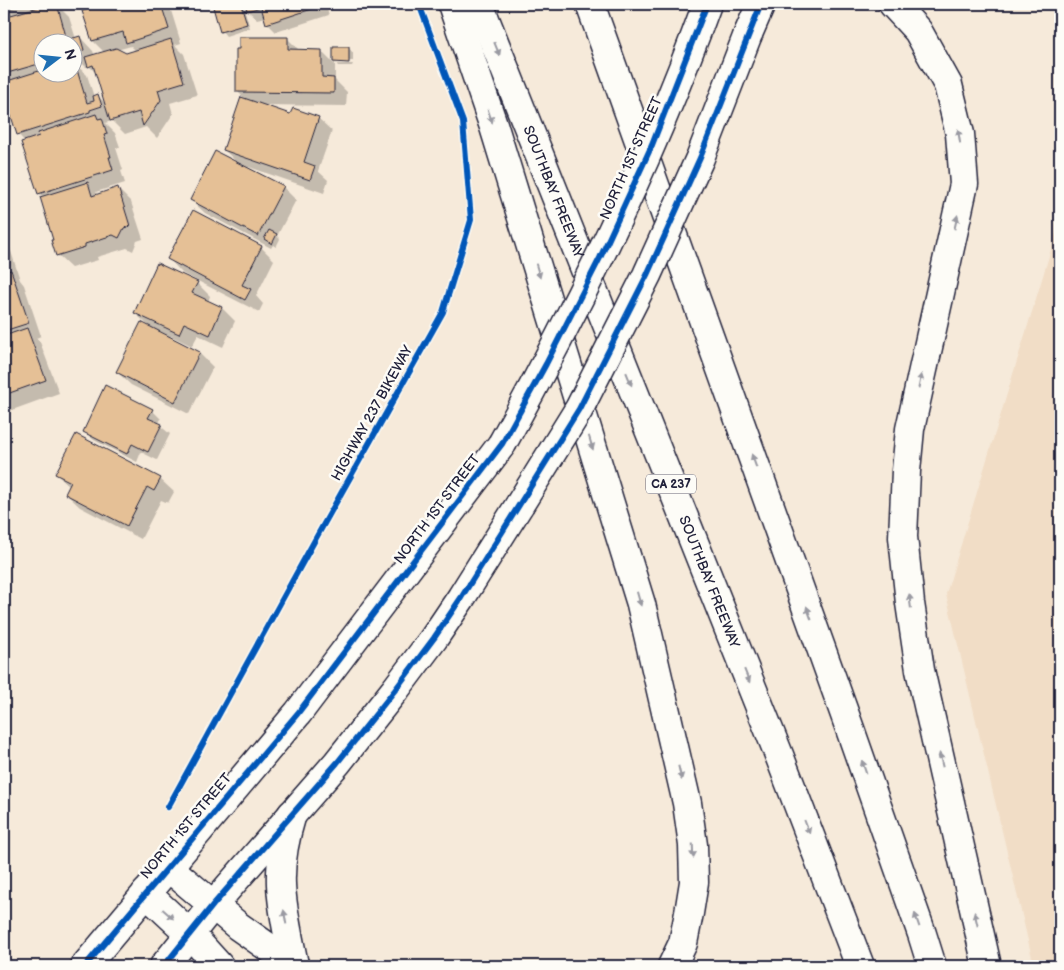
<svg xmlns="http://www.w3.org/2000/svg" width="1064" height="970" font-family="'Balsamiq Sans',sans-serif">
<rect width="100%" height="100%" fill="#f6eada"/>
<filter id="ink" filterUnits="userSpaceOnUse"><feTurbulence type="fractalNoise" baseFrequency=".02" numOctaves="2"/><feDisplacementMap in="SourceGraphic" scale="10" xChannelSelector="R" yChannelSelector="G"/><feConvolveMatrix kernelMatrix="1 2 1 2 8 2 1 2 1" color-interpolation-filters="sRGB"/></filter>
<g filter="url(#ink)">
<!-- built -->
<path fill="#f1ddc6" d="M 1060,220 L 1060,966 L 1034,966 L 946,594 Z"/>
<!-- shadow -->
<path fill="#0003" fill-rule="evenodd" d="M 4,4 L 78,4 L 61,9 L 69,17 L 76,39 L 80,37 L 93,51 L 95,56 L 105,53 L 93,41 L 84,12 L 110,4 L 169,4 L 181,43 L 175,45 L 184,54 L 197,95 L 170,103 L 173,114 L 157,138 L 146,127 L 125,134 L 112,121 L 105,123 L 115,133 L 120,147 L 116,148 L 123,170 L 121,171 L 125,183 L 96,192 L 98,195 L 118,189 L 131,202 L 143,239 L 137,241 L 133,251 L 127,248 L 97,257 L 98,260 L 71,268 L 57,255 L 43,197 L 39,193 L 25,142 L 18,134 L 4,89 L 4,83 L 11,81 L 4,72 ZM 42,42 L 72,42 L 72,57 L 75,57 L 86,67 L 89,66 L 97,74 L 107,105 L 98,96 L 94,97 L 87,75 L 73,62 L 72,72 L 42,72 ZM 131,46 L 136,51 L 126,55 L 117,50 Z
M 86,4 L 102,4 L 90,7 Z
M 226,4 L 243,5 L 250,28 L 226,36 L 222,31 Z
M 246,4 L 325,4 L 329,15 L 276,32 L 267,23 L 265,17 L 257,19 L 248,11 Z
M 288,39 L 300,51 L 321,51 L 334,64 L 334,48 L 349,48 L 353,53 L 353,61 L 336,61 L 336,64 L 353,64 L 352,66 L 338,66 L 335,62 L 335,80 L 347,92 L 346,106 L 260,105 L 291,116 L 318,118 L 332,131 L 318,171 L 328,180 L 324,193 L 249,167 L 248,168 L 283,187 L 296,200 L 277,236 L 280,239 L 276,247 L 273,245 L 271,248 L 205,213 L 191,200 L 239,164 L 224,150 L 247,101 L 237,91 Z
M 4,207 L 7,219 L 4,220 Z
M 4,229 L 20,280 L 24,285 L 41,336 L 36,338 L 40,342 L 59,393 L 4,413 Z
M 261,247 L 274,260 L 256,296 L 263,304 L 259,312 L 182,273 L 169,259 Z
M 197,283 L 210,296 L 208,302 L 222,308 L 235,321 L 223,347 L 198,335 L 192,346 L 171,336 L 170,338 L 199,353 L 213,367 L 189,414 L 131,385 L 117,372 L 151,328 L 135,313 Z
M 152,410 L 161,419 L 158,424 L 170,434 L 157,460 L 141,452 L 137,462 L 94,440 L 85,432 Z
M 56,474 L 160,479 L 174,492 L 168,503 L 161,500 L 141,539 L 80,507 L 66,494 L 70,487 Z"/>
<!-- building -->
<path fill="#e5c096" stroke="#22223b" d="M 4,4 L 23,4 L 4,10 Z
M 49,4 L 57,4 L 67,40 L 80,36 L 84,50 L 72,54 L 72,42 L 42,42 L 42,63 L 4,74 L 4,17 Z
M 107,4 L 161,4 L 169,29 L 126,43 L 123,32 L 92,41 L 82,11 Z
M 223,4 L 241,4 L 247,24 L 220,32 L 213,7 Z
M 245,4 L 320,4 L 321,6 L 266,24 L 261,7 L 247,11 Z
M 239,37 L 288,37 L 288,49 L 322,50 L 322,77 L 334,78 L 334,93 L 236,92 L 236,49 L 239,49 Z
M 171,39 L 184,82 L 158,90 L 161,100 L 143,126 L 139,112 L 110,121 L 93,65 L 88,67 L 85,57 L 116,48 L 126,53 Z
M 333,47 L 349,47 L 349,63 L 333,62 Z
M 74,60 L 87,103 L 94,101 L 93,96 L 98,94 L 102,106 L 90,110 L 90,112 L 17,135 L 4,94 L 4,82 L 42,70 L 42,72 L 72,72 L 72,61 Z
M 241,97 L 290,114 L 293,108 L 319,117 L 304,162 L 315,166 L 310,180 L 223,150 Z
M 96,114 L 98,119 L 102,118 L 107,134 L 104,135 L 111,157 L 109,157 L 113,170 L 38,194 L 21,142 L 39,136 L 38,133 Z
M 215,151 L 284,186 L 258,236 L 190,200 Z
M 88,182 L 92,196 L 118,187 L 130,226 L 124,228 L 119,238 L 113,235 L 85,244 L 85,247 L 56,256 L 51,240 L 53,240 L 40,197 Z
M 193,210 L 262,246 L 242,285 L 251,289 L 245,300 L 167,259 Z
M 269,230 L 277,234 L 272,244 L 264,239 Z
M 157,263 L 198,282 L 192,293 L 222,307 L 210,335 L 184,323 L 179,334 L 134,313 Z
M 11,270 L 29,323 L 4,331 L 4,272 Z
M 141,322 L 200,352 L 175,402 L 116,372 Z
M 27,328 L 46,380 L 4,395 L 4,336 Z
M 105,385 L 153,409 L 148,418 L 162,424 L 148,452 L 132,444 L 127,454 L 83,432 Z
M 76,434 L 161,478 L 154,491 L 147,487 L 127,526 L 65,494 L 71,482 L 55,474 Z"/>
<g fill="none" stroke-linecap="round" stroke-linejoin="round">
<!-- primary casing -->
<g stroke="#22223b" stroke-width="31">
<path id="primary" d="M 748,34 L 761,4
M 85,966 L 298,713 L 502,444
M 164,966 L 213,905 L 337,763 L 395,690 L 434,638 L 461,598 L 520,504"/>
</g>
<!-- motorway casing -->
<g stroke="#22223b" stroke-width="31">
<g id="motorway">
<path d="M 452,4 L 494,127 L 641,604 L 687,803 L 693,845 L 694,882 L 689,913 L 683,943 L 672,966"/>
<path id="s1" d="M 479,4 L 779,755 L 860,966"/>
<path d="M 590,4 L 850,729 L 922,934 L 932,966"/>
<path d="M 893,4 L 918,31 L 948,85 L 960,134 L 964,184 L 910,429 L 906,471 L 903,537 L 910,603 L 920,670 L 987,966"/>
<path d="M 292,814 C 285,837 280,860 281,884 C 282,911 289,938 294,965"/>
<path d="M 168,867 L 238,926 L 295,966"/>
<path d="M 146,893 L 190,934 L 219,966"/>
</g>
</g>
<!-- primary -->
<use href="#primary" stroke="#fdfcf7" stroke-width="28"/>
<!-- motorway -->
<use href="#motorway" stroke="#fdfcf7" stroke-width="28"/>
<!-- primary-bridge casing -->
<g stroke="#22223b" stroke-width="31" stroke-linecap="butt">
<path id="primary-bridge" d="M 502,444 C 581,302 652,157 707,4
M 520,504 L 579,409 L 647,275 L 700,158 L 748,34"/>
</g>
<!-- primary-bridge -->
<use href="#primary-bridge" stroke="#fdfcf7" stroke-width="28"/>
<!-- cycleway casing -->
<g stroke="#fdfcf7" stroke-width="9">
<path id="cycleway" d="M 168,807 L 316,538 L 443,312 L 471,220 L 463,122 L 419,4
M 85,966 L 298,713 L 502,444 L 546,364 L 600,258 L 652,145 L 707,4
M 164,966 L 213,905 L 337,763 L 395,690 L 434,638 L 461,598 L 579,409 L 647,275 L 700,158 L 761,4"/>
</g>
<!-- cycleway -->
<use href="#cycleway" stroke="#0057b8" stroke-width="6"/>
</g>
<!-- one-way arrows -->
<defs><path id="oneway-solid" d="M-6-.8H1V-3.2L6.5 0L1 3.2V.8H-6Z" transform="scale(1.25)"/></defs>
<g fill="#9a9aa2">
<use href="#oneway-solid" transform="translate(497 49) rotate(68)"/>
<use href="#oneway-solid" transform="translate(490 116) rotate(71)"/>
<use href="#oneway-solid" transform="translate(959 136) rotate(-99)"/>
<use href="#oneway-solid" transform="translate(956 222) rotate(-77)"/>
<use href="#oneway-solid" transform="translate(538 271) rotate(73)"/>
<use href="#oneway-solid" transform="translate(629 379) rotate(68)"/>
<use href="#oneway-solid" transform="translate(920 381) rotate(-78)"/>
<use href="#oneway-solid" transform="translate(591 443) rotate(73)"/>
<use href="#oneway-solid" transform="translate(754 461) rotate(-110)"/>
<use href="#oneway-solid" transform="translate(639 599) rotate(74)"/>
<use href="#oneway-solid" transform="translate(910 601) rotate(-97)"/>
<use href="#oneway-solid" transform="translate(809 613) rotate(-110)"/>
<use href="#oneway-solid" transform="translate(747 676) rotate(68)"/>
<use href="#oneway-solid" transform="translate(941 760) rotate(-103)"/>
<use href="#oneway-solid" transform="translate(864 767) rotate(-109)"/>
<use href="#oneway-solid" transform="translate(680 773) rotate(77)"/>
<use href="#oneway-solid" transform="translate(807 827) rotate(69)"/>
<use href="#oneway-solid" transform="translate(693 851) rotate(88)"/>
<use href="#oneway-solid" transform="translate(168 914) rotate(42)"/>
<use href="#oneway-solid" transform="translate(285 917) rotate(-100)"/>
<use href="#oneway-solid" transform="translate(976 919) rotate(-103)"/>
<use href="#oneway-solid" transform="translate(917 920) rotate(-109)"/>
</g>
</g>
<g text-anchor="middle" dominant-baseline="central" stroke-width="5" stroke-linejoin="round" paint-order="stroke">
<!-- shield labels -->
<rect fill="#fdfcf7" stroke="#646373" stroke-width="1" x="646" y="474.5" width="50" height="19" rx="4"/>
<g font-size="12" font-weight="bold" fill="#22223b">
<text x="671" y="484">CA 237</text>
</g>
<!-- street labels -->
<g font-size="14" fill="#22223b" stroke="#fdfcf7">
<text transform="translate(631 158) rotate(-66)">NORTH 1ST STREET</text>
<text stroke="none"><textPath href="#s1" startOffset="202">SOUTHBAY FREEWAY</textPath></text>
<text transform="translate(372 413) rotate(-61)">HIGHWAY 237 BIKEWAY</text>
<text transform="translate(437 509) rotate(-53)">NORTH 1ST STREET</text>
<text stroke="none"><textPath href="#s1" startOffset="622">SOUTHBAY FREEWAY</textPath></text>
<text transform="translate(186 826) rotate(-50)">NORTH 1ST STREET</text>
</g>
</g>
<!-- margin -->
<rect width="1064" height="970" fill="none" stroke="#fdfcf7" stroke-width="20"/>
<rect x="10" y="10" width="1044" height="950" fill="none" stroke="#22223b" stroke-width="2" filter="url(#ink)"/>
<!-- north arrow -->
<g transform="translate(58 58) rotate(74)"><circle r="24" fill="#fdfcf7" stroke="#a5a5ac"/>
<path d="M0-4L9 19L0 12L-9 19Z" fill="#1f6fb2"/>
<text y="-8" font-size="14" font-weight="bold" text-anchor="middle" fill="#22223b">N</text>
</g>
</svg>
